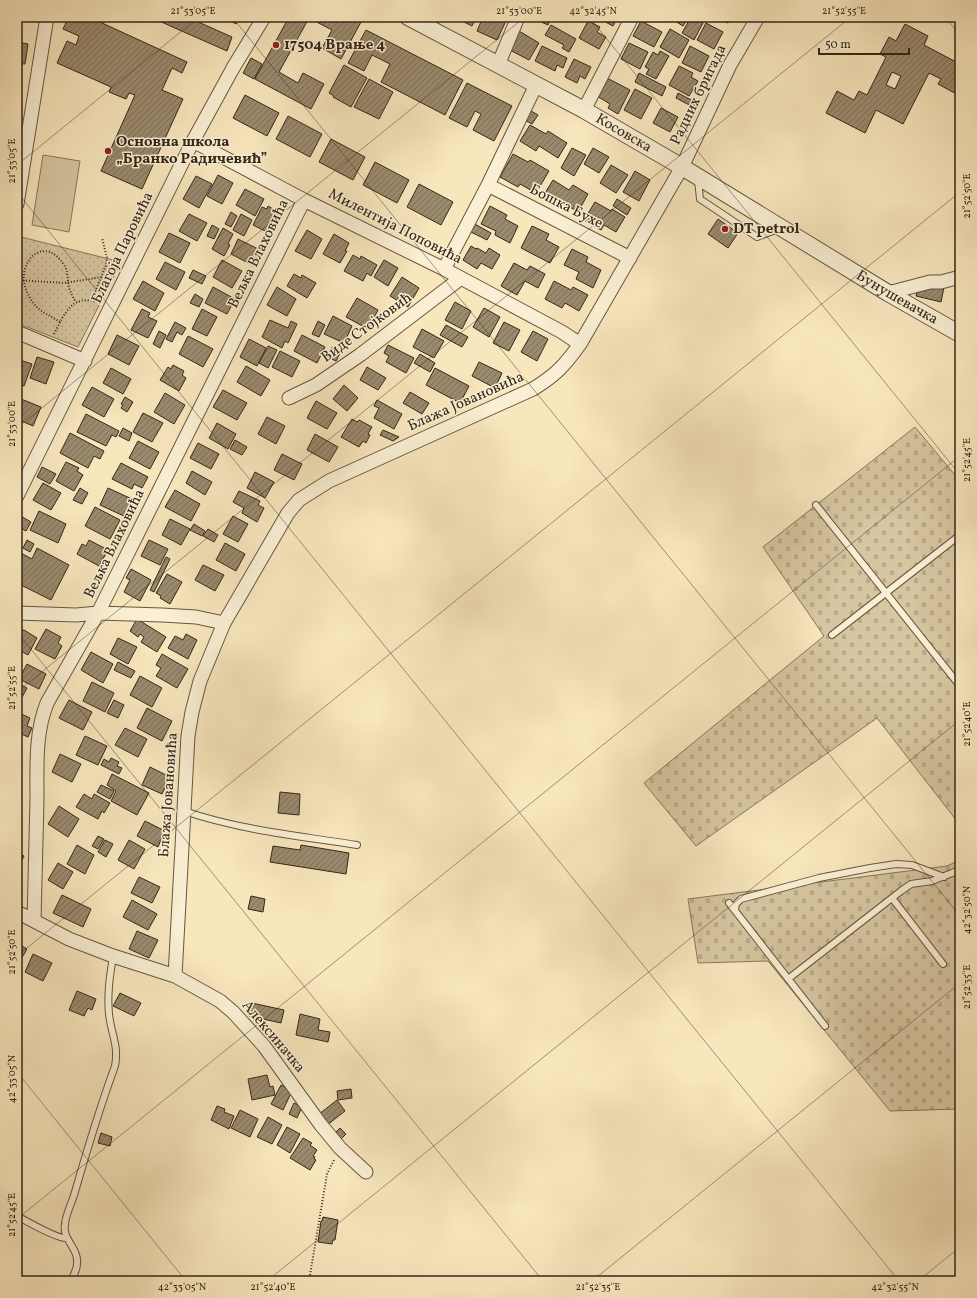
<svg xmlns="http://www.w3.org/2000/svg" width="977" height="1298" font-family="Vollkorn,serif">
<defs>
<pattern id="grass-dots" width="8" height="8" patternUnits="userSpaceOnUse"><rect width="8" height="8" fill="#d7c6a1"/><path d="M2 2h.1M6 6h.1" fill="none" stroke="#b9aa8a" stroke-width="1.8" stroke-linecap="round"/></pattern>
<pattern id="cemetery-stones" width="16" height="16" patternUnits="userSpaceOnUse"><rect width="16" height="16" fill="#d7c6a1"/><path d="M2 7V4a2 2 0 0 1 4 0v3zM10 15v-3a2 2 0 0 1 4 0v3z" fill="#b9aa8a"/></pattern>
<pattern id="building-hatch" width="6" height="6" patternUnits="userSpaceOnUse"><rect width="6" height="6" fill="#9a8a6e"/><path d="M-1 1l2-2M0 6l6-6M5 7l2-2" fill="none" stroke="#7e7159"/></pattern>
</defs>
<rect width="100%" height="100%" fill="#f8e6bd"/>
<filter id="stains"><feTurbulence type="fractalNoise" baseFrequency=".005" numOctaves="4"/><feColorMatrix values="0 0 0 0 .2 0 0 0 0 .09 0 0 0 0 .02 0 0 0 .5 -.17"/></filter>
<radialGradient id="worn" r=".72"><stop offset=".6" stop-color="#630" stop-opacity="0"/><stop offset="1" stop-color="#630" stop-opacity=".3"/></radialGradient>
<!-- grass -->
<path fill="url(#grass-dots)" stroke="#86765c" d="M 21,237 L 121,262 L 78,347 L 17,323 L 17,258 Z"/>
<!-- cemetery -->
<path fill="url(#cemetery-stones)" stroke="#86765c" d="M 915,427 L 960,481 L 960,825 L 877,718 L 696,846 L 644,783 L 824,636 L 763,547 Z
M 960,860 L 960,1109 L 890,1111 L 768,961 L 698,963 L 688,899 L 947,866 Z"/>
<!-- pitch -->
<path fill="#d7c6a1" stroke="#86765c" d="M 43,155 L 80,161 L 69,232 L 32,225 Z"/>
<!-- building -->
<path fill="url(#building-hatch)" stroke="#342718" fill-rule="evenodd" d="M 17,17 L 21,17 L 18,34 L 17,34 Z
M 69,17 L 89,17 L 187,62 L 182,73 L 172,68 L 162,90 L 183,99 L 142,189 L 101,171 L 135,95 L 129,93 L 126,99 L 109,92 L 111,87 L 57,63 L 67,41 L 76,45 L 79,36 L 63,29 Z
M 150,17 L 187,17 L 232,37 L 227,51 Z
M 230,17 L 240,17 L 236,24 L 229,20 Z
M 289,17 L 352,17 L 361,22 L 341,59 L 322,48 L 332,30 L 309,18 L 279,72 L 298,83 L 303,73 L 324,84 L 311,109 L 255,79 Z
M 454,17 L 476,17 L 472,26 Z
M 483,17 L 497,17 L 496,19 L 505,23 L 497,40 L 477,31 Z
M 530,17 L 551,17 L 548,25 Z
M 596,17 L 618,17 L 613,26 Z
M 677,17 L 688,17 L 683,26 L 675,21 Z
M 691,17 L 703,23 L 694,40 L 682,33 Z
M 715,17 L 731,17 L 728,23 Z
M 588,21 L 600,27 L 597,32 L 606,37 L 599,49 L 579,38 Z
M 641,21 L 662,32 L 654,47 L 633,36 Z
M 706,23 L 723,32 L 714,49 L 697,40 Z
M 905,24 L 928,36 L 924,45 L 960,64 L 960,96 L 938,84 L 941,79 L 929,73 L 903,124 L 876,110 L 865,133 L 826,113 L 837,91 L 854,100 L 859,91 L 867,95 L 886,57 L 880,54 L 889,37 L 896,41 ZM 892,72 L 901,76 L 895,89 L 886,85 Z
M 551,25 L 576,39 L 569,52 L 562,48 L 564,45 L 545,35 Z
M 670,29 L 689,40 L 679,58 L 660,47 Z
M 366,30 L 463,80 L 445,115 L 381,82 L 390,64 L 372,55 L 364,71 L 348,63 Z
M 519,31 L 539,43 L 529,60 L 508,49 Z
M 17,42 L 28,44 L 25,64 L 17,63 Z
M 629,43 L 648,52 L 640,69 L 621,59 Z
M 542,46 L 567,58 L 563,68 L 557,65 L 555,71 L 535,61 Z
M 690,46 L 709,56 L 701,72 L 682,63 Z
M 660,51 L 669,56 L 656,79 L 646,74 L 649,69 L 645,67 L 653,52 L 658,55 Z
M 251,58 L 262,64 L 254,79 L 243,73 Z
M 574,59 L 591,67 L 585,79 L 580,76 L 577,83 L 565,77 Z
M 344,65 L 367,78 L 351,107 L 333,97 L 334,96 L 329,93 Z
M 679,66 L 693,73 L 691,77 L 698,81 L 689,96 L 669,85 Z
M 639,73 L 666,87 L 662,96 L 635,82 Z
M 607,78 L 630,90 L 618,114 L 608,108 L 610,104 L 597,96 Z
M 369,79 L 393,92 L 379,119 L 354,107 Z
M 467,83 L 512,106 L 494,141 L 473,130 L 481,114 L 475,111 L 467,127 L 449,118 Z
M 635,89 L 652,98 L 641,119 L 624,110 Z
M 678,93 L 697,103 L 695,108 L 676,98 Z
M 245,95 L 279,113 L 267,136 L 233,118 Z
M 661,108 L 678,117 L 670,132 L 653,123 Z
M 531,111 L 538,115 L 532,124 L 525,120 Z
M 288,116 L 322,134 L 310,157 L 276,139 Z
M 530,125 L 546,134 L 548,131 L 567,143 L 558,158 L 539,146 L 536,151 L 520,141 Z
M 331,139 L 365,157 L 353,180 L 319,162 Z
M 572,148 L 586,155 L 574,176 L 561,168 Z
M 593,148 L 609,157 L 599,173 L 584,164 Z
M 513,154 L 528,162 L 530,160 L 549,171 L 536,193 L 520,184 L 518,187 L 500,177 Z
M 375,162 L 409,180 L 397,203 L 363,185 Z
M 611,165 L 628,175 L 616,193 L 600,183 Z
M 635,171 L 650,180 L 639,201 L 623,192 Z
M 218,175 L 233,183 L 222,204 L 207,196 Z
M 196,176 L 212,184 L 199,208 L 183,199 Z
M 553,180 L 569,190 L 573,185 L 588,194 L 578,212 L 562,202 L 559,208 L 542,198 Z
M 419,184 L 453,202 L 441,225 L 407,207 Z
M 245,189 L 264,199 L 255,216 L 236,205 Z
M 617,199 L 631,208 L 627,215 L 613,206 Z
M 595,202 L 611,211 L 612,209 L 625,217 L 616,232 L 604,225 L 601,230 L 584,220 Z
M 268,206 L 278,212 L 267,232 L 253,225 L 262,207 L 267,209 Z
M 490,206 L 507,215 L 505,219 L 518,226 L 510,243 L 495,235 L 496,231 L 481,224 Z
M 231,212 L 237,216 L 231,227 L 225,224 Z
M 189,214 L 207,223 L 197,241 L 179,231 Z
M 241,214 L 252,220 L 244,236 L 233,230 Z
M 718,219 L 738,233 L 728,248 L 708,234 Z
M 473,223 L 491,233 L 487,240 L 469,231 Z
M 212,225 L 219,229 L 214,239 L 207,236 Z
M 532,226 L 549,234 L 546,240 L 559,247 L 550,263 L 521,248 Z
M 223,228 L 233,234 L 228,244 L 230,245 L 224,256 L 212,249 Z
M 307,230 L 322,239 L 311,259 L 295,251 Z
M 169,233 L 190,243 L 180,263 L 159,252 Z
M 334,234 L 349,243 L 345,251 L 347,251 L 340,263 L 323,254 Z
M 238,239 L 262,251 L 254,266 L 231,254 Z
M 471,246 L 476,249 L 477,248 L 486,253 L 489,248 L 500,255 L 492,269 L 481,263 L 477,269 L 463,260 Z
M 572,249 L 588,257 L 586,262 L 601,270 L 593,288 L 576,279 L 579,272 L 564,265 Z
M 353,255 L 360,259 L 361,256 L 377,265 L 371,276 L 367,273 L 363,281 L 344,271 Z
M 222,260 L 242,271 L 232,288 L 213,277 Z
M 384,260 L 398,268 L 388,286 L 374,277 Z
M 165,262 L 185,272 L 176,290 L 156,279 Z
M 514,263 L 527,270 L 530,266 L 545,274 L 538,288 L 525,281 L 517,295 L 501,286 Z
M 193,270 L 206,276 L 202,284 L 189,278 Z
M 294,274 L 301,278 L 302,275 L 316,283 L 307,298 L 287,286 Z
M 402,277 L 419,288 L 408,307 L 390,296 Z
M 143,281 L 164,293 L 155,311 L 133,299 Z
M 554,281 L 571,290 L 573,287 L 588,295 L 579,311 L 565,303 L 562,308 L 545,299 Z
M 213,287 L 235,299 L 227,314 L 205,303 Z
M 277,287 L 296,299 L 287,316 L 267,305 Z
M 944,287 L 941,302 L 916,296 L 918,288 Z
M 195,294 L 203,299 L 199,307 L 190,303 Z
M 357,298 L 378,310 L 368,329 L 346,317 Z
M 455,302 L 471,311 L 462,329 L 445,320 Z
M 484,308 L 500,317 L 489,337 L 473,327 Z
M 142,309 L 150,313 L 148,317 L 157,321 L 148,338 L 131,330 Z
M 202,309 L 217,317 L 207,336 L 192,329 Z
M 333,316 L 352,326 L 344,343 L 324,334 Z
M 270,320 L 288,328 L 291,321 L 297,324 L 288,343 L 285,341 L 282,348 L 262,337 Z
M 318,321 L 325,325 L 319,337 L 312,334 Z
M 175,322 L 186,328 L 182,335 L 177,332 L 172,342 L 166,339 Z
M 504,322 L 520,330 L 509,351 L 493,343 Z
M 446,325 L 468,337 L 462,347 L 440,335 Z
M 422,329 L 444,341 L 434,358 L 413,347 Z
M 159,331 L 166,335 L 160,348 L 153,344 Z
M 533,331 L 548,339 L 537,361 L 521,352 Z
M 117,335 L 139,346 L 129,365 L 108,354 Z
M 302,335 L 325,347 L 317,363 L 294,351 Z
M 188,336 L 213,349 L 203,367 L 179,354 Z
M 249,339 L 266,348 L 257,366 L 240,357 Z
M 388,345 L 414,358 L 406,373 L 386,362 L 389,356 L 384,353 Z
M 268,346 L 277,350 L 268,368 L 259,363 Z
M 332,347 L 341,351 L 336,361 L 327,357 Z
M 280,351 L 300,361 L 292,377 L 272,367 Z
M 420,354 L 435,363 L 430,372 L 414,363 Z
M 37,357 L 54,362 L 46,384 L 30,378 Z
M 17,359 L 32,364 L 24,386 L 17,383 Z
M 479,362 L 502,373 L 495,388 L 472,376 Z
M 173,365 L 184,371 L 182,375 L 186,378 L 179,391 L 160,380 L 168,367 L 171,369 Z
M 246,366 L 270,380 L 261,396 L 237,382 Z
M 367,367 L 386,378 L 378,390 L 360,380 Z
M 111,368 L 131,379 L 123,394 L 103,383 Z
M 435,368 L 469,386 L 460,403 L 426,385 Z
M 344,385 L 358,398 L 347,411 L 333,399 Z
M 92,387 L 114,399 L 104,417 L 82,405 Z
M 223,390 L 247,403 L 237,420 L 213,407 Z
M 410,392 L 429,403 L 422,414 L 403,403 Z
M 165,393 L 185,405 L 174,424 L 154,412 Z
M 125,397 L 133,402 L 127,412 L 121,408 L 123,405 L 121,404 Z
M 21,399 L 41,407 L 33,426 L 17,419 L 17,409 Z
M 377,400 L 402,414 L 394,429 L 374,418 L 379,408 L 374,406 Z
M 316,401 L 337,413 L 327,429 L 307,418 Z
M 143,413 L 163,423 L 152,442 L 133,432 Z
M 86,414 L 119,431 L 116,437 L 112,435 L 106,446 L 77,432 Z
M 267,417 L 285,426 L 276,444 L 258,434 Z
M 352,419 L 357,422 L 359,420 L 372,427 L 368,434 L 370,435 L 366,443 L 363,441 L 359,447 L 341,437 Z
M 217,423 L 236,434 L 228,449 L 209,438 Z
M 123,428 L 132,433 L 129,441 L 119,436 Z
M 383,430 L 399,437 L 393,441 L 380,435 Z
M 70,433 L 104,451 L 100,459 L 94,456 L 88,468 L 60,453 Z
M 315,434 L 338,447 L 329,462 L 307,450 Z
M 235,440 L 247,447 L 242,455 L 230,449 Z
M 138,441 L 159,452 L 150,469 L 129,458 Z
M 198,443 L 219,454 L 211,469 L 190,458 Z
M 282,454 L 302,464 L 294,480 L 274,470 Z
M 66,462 L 79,468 L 77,471 L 83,475 L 74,491 L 56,481 Z
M 121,463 L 148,477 L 142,488 L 134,484 L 132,489 L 112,479 Z
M 42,467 L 56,474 L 50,484 L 37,477 Z
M 192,471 L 212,482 L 205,495 L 186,483 Z
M 255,472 L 274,482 L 265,498 L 247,488 Z
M 43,483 L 61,493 L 51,510 L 33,500 Z
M 80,488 L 88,493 L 82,504 L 73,500 Z
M 108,488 L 134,500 L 126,517 L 100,505 Z
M 175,490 L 200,504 L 191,521 L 165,507 Z
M 239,491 L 260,501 L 258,505 L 264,508 L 257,522 L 242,513 L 244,508 L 233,502 Z
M 95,507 L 120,520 L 110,539 L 85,526 Z
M 39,511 L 66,524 L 58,543 L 30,530 Z
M 19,515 L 31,522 L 26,531 L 17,526 L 17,519 Z
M 233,516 L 248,524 L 238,542 L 223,534 Z
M 170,519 L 190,529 L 181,545 L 162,535 Z
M 194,524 L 205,531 L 202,536 L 190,530 Z
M 208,529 L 218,535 L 214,542 L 203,536 Z
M 27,540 L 34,544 L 30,552 L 23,548 Z
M 89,540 L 108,550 L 99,566 L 77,554 L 82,544 L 86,546 Z
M 149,540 L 168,549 L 160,565 L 141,556 Z
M 225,543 L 245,554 L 236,571 L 216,560 Z
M 37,548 L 69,565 L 51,600 L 17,583 L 17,551 L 32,559 Z
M 166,557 L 170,559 L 154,592 L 150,590 Z
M 203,565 L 224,575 L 215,591 L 195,580 Z
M 131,569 L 151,580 L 140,601 L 124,592 L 130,580 L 126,578 Z
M 167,574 L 182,582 L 170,604 L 160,598 L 161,596 L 156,593 Z
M 137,619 L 166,637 L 157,652 L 141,642 L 144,637 L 140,634 L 138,637 L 130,631 Z
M 46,629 L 61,637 L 58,643 L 62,646 L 55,659 L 35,649 Z
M 24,630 L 37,638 L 28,655 L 17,649 L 17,631 Z
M 186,634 L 197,640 L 188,659 L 168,648 L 175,636 L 183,640 Z
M 118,638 L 137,647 L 128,664 L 110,654 Z
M 91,652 L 113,664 L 103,683 L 81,670 Z
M 162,654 L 188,669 L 177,688 L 156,676 L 161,668 L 156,665 Z
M 118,662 L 135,671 L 131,678 L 114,670 Z
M 27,664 L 46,674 L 39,689 L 19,679 Z
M 140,676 L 162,688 L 152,707 L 130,695 Z
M 92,682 L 114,693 L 105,712 L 83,701 Z
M 17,683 L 27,688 L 18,705 L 17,705 Z
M 69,700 L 92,712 L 83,730 L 59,718 Z
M 114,700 L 124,705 L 118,718 L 107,713 Z
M 147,708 L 172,721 L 162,741 L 137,728 Z
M 17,712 L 30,718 L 27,726 L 32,728 L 28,737 L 17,732 Z
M 125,728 L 147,739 L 138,757 L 115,745 Z
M 85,736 L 107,746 L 98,765 L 76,755 Z
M 60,754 L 81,764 L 72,782 L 52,772 Z
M 111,758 L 119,762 L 117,766 L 122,768 L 119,774 L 101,765 L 104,759 L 109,762 Z
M 150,767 L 170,777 L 162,794 L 142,785 Z
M 17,770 L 21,773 L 17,782 Z
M 112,774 L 149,793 L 137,815 L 111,801 L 116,791 L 107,785 Z
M 101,785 L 114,791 L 110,799 L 97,792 Z
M 280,792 L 300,794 L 299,815 L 278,813 Z
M 84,794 L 92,799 L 94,794 L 110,803 L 104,813 L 102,811 L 98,819 L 76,807 Z
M 17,798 L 22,801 L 17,811 Z
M 59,806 L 79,819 L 68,837 L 48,824 Z
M 145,821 L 165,831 L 158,847 L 137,836 Z
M 98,836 L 104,839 L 98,849 L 92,846 Z
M 105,840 L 113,844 L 106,857 L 98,852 Z
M 129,840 L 145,849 L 134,869 L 118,860 Z
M 77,845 L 94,855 L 85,874 L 67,864 Z
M 301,845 L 349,853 L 346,874 L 270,862 L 273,846 L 300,850 Z
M 17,853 L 24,856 L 18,868 L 17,868 Z
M 58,863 L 73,872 L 63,889 L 48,880 Z
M 139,877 L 160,887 L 152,903 L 131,893 Z
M 62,895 L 91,909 L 83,927 L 53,913 Z
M 251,896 L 265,899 L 263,912 L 248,909 Z
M 132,900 L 157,914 L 148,930 L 123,917 Z
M 137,931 L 158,940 L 149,958 L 129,949 Z
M 17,943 L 27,949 L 17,966 Z
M 33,954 L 52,963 L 43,981 L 25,972 Z
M 77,991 L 96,999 L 92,1010 L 88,1008 L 84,1016 L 69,1010 Z
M 120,993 L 141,1003 L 134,1016 L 113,1006 Z
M 252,1003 L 284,1010 L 281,1023 L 249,1016 Z
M 300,1014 L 320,1019 L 318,1030 L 330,1032 L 328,1042 L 296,1035 Z
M 267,1075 L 270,1087 L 273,1086 L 275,1095 L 252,1100 L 248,1079 Z
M 281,1085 L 292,1091 L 283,1110 L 271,1104 Z
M 351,1089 L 352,1098 L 338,1100 L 337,1091 Z
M 337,1100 L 345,1111 L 326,1126 L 318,1115 Z
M 294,1103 L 302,1107 L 297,1118 L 289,1114 Z
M 217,1106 L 225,1109 L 224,1112 L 234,1116 L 229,1129 L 211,1120 Z
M 240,1110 L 258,1119 L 250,1137 L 231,1128 Z
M 268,1117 L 282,1125 L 272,1144 L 257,1137 Z
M 287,1127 L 300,1134 L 290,1153 L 277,1145 Z
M 340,1128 L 346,1134 L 339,1141 L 333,1135 Z
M 101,1133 L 112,1137 L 110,1146 L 98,1143 Z
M 303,1138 L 312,1143 L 310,1145 L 317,1150 L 313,1156 L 315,1157 L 314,1159 L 316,1160 L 310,1170 L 290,1158 Z
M 323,1217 L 338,1220 L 335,1240 L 333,1240 L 332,1244 L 318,1242 L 321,1221 L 322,1221 Z"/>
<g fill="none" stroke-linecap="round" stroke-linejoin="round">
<!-- service casing -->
<g stroke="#655741" stroke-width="8">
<path id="service" d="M 698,180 L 700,199 L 757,237 L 778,229
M 816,505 L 960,686
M 832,635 L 960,535
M 184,811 C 240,830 299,836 357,845
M 892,898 L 943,964
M 729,903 L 825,1026
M 735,910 L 736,904 L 741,899 L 819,878 L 870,868 L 896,864 L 912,865 L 944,877
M 788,979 L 901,891 L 911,884 L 932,881 L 952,873 L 960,869
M 17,1216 C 26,1221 59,1240 67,1238
M 71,1281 C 73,1276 77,1270 77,1264 C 79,1248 62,1240 65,1224 C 66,1213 72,1203 75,1192 C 87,1150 100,1107 115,1066 C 119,1045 111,1034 109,1014 C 107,994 110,975 113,956"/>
</g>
<!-- minor casing -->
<g stroke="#655741" stroke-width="15">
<path id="minor" d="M 498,65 L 518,17
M 584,110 L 632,17
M 193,141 L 304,200 L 444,269 L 562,332 L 580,344
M 488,185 L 630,258
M 17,204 L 47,17
M 444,269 L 488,185 L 536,85
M 888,293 L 930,282 L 941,282 L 960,277
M 17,332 L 85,361
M 289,398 L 316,385 L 360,355 L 461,278
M 17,496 L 193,141 L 233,68 L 264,17
M 17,613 L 76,615 L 98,613 L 162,615 L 196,617 L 224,623
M 17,912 L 69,939 L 113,956 L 175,976 L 220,1001 L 233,1012 L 264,1046 L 321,1125 L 340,1148 L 366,1172
M 34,921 C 35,880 36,840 37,799 C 37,767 35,733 47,703 L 98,613 L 304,200
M 175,976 L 188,736 L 192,712 L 200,681 L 224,623 L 288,513 L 299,500 L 329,481 L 533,389 C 556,375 565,365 580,344 L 682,167 L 730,65 L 758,17"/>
</g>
<!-- tertiary casing -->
<g stroke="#655741" stroke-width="18">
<g id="tertiary">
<path id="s1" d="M 408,17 L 584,110 L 682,167 L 888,293 L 960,334"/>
</g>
</g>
<!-- path -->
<path stroke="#342718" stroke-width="2" stroke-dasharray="1 2" stroke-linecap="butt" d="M 17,258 L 21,237
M 17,280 L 64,283 L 102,277
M 92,300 L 106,265 L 107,258 L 102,238
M 60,322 C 52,317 43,313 37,307 C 4,273 41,228 64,265 C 69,272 67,280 69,288 C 71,293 73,298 76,302
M 54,334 C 65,313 71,294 99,302
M 309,1281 L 327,1174 L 334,1160"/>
<!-- service -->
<use href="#service" stroke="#faefd4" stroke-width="6"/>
<!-- minor -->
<use href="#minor" stroke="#faefd4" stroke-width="13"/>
<!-- tertiary -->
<use href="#tertiary" stroke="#faefd4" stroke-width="16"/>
</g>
<!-- ticks -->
<path fill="none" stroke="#342718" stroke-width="1" stroke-opacity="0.45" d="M 232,17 L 960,916M 589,17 L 960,475M 945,17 L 960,35M 17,165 L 199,17M 17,192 L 899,1281M 17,428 L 525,17M 17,632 L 543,1281M 17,692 L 851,17M 17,956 L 960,192M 17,1072 L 186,1281M 17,1219 L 960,456M 267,1281 L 960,720M 592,1281 L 960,983M 918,1281 L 960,1247"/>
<!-- markers -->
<g fill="#8f2418" stroke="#faefd4" stroke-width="1.5">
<circle cx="276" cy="45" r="4"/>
<circle cx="108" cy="151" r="4"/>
<circle cx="725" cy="229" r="4"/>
</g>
<g text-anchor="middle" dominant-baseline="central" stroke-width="3" stroke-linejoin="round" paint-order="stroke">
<!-- poi labels -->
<g font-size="15" font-weight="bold" fill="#342718" stroke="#faefd4" text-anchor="start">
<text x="284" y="45">17504 Врање 4</text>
<text x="116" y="142">Основна школа<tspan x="116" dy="17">„Бранко Радичевић”</tspan></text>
<text x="733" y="229">DT petrol</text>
</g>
<!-- street labels -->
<g font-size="15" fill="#342718" stroke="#faefd4">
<text transform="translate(699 95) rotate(-64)">Радних бригада</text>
<text stroke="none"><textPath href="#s1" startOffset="245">Косовска</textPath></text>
<text transform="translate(566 207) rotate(27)">Бошка Бухе</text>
<text transform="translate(395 227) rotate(27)">Милентија Поповића</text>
<text transform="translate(123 248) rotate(-64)">Благоја Паровића</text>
<text transform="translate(259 254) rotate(-64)">Вељка Влаховића</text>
<text stroke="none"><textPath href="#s1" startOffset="564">Бунушевачка</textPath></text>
<text transform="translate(367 328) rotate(-36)">Виде Стојковић</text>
<text transform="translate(466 402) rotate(-24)">Блажа Јовановића</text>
<text transform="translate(115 544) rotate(-64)">Вељка Влаховића</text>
<text transform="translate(169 795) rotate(-86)">Блажа Јовановића</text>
<text transform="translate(273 1037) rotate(50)">Алексиначка</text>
</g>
</g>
<!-- margin -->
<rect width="977" height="1298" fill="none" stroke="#f8e6bd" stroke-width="44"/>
<!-- scale -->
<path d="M819 48v6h90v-6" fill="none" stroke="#342718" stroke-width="2"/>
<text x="825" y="48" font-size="12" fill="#342718" stroke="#faefd4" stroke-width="3" paint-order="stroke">50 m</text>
<rect x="22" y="22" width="933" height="1254" fill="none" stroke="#342718" stroke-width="1.5"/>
<g font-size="10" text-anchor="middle" fill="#342718">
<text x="193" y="14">21°53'05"E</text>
<text x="519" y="14">21°53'00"E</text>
<text x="593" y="14">42°32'45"N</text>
<text x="844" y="14">21°52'55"E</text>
<text transform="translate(11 161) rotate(-90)" y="4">21°53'05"E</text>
<text transform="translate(966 196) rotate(-90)" y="4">21°52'50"E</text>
<text transform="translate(11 424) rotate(-90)" y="4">21°53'00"E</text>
<text transform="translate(966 460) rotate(-90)" y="4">21°52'45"E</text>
<text transform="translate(11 688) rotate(-90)" y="4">21°52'55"E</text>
<text transform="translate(966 724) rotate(-90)" y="4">21°52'40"E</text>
<text transform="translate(966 910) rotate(-90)" y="4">42°32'50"N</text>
<text transform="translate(11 952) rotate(-90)" y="4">21°52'50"E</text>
<text transform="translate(966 987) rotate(-90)" y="4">21°52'35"E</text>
<text transform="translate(11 1079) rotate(-90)" y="4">42°33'05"N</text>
<text transform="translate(11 1215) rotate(-90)" y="4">21°52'45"E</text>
<text x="182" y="1290">42°33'05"N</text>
<text x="273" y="1290">21°52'40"E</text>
<text x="598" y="1290">21°52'35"E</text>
<text x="895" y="1290">42°32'55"N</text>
</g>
<rect width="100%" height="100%" filter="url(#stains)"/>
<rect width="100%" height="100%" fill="url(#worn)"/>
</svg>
